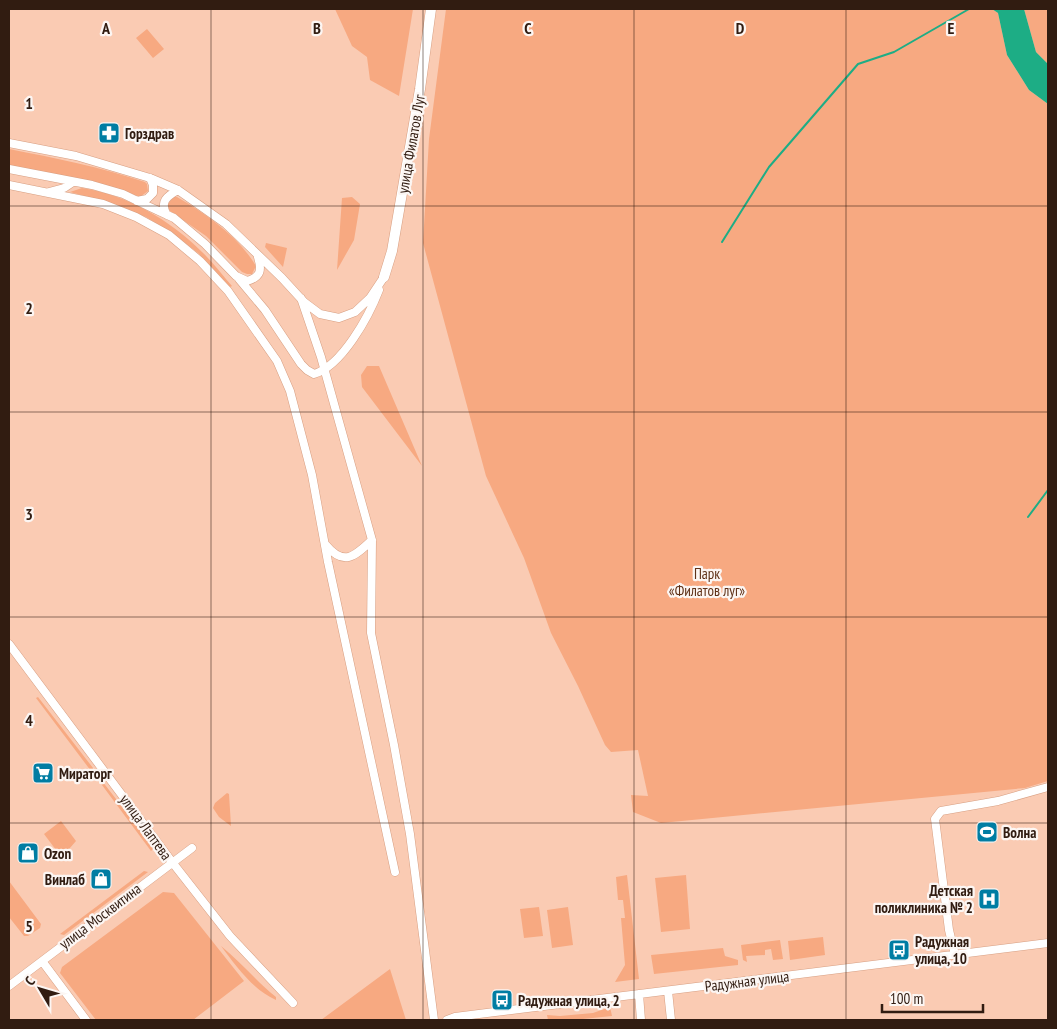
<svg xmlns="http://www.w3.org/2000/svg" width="1057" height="1029" font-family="'PT Sans Narrow',sans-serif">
<rect width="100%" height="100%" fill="#facbb3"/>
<!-- green -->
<path fill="#f7a981" d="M 335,9 L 413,9 L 399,96 L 370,80 L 367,57 L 352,46 Z
M 446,9 L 992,9 L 998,13 L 1007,55 L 1029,90 L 1048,104 L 1048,781 L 1025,788 L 661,823 L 633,812 L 631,795 L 648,796 L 638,750 L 611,752 L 605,745 L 578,686 L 551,633 L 524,558 L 486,476 L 423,243 L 429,139 Z
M 1024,9 L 1048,9 L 1048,64 L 1036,52 Z
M 147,29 L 164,49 L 153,58 L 136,38 Z
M 9,149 C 55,158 100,167 145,182 L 147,184 L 148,191 L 140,197 C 98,180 53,174 9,165 Z
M 82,188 C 128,195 170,220 202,252 C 213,262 222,275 232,286 L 230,287 L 198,253 L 172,233 L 146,217 L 114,204 L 70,192 Z
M 173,197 L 177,197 C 206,214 239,237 256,266 L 252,274 L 247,274 L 242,272 L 206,236 L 170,211 L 168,208 L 168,204 Z
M 352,197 L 360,204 L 354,240 L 337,270 L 342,198 Z
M 266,243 L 287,248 L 283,267 L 265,247 Z
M 367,366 L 379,366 L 422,466 L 362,387 L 361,375 Z
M 38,697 L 93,768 L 93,772 L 91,771 L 36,698 Z
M 100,780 L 102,781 L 151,844 L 154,848 L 151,851 L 99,781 Z
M 227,793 L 229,794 L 231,826 L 219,817 L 213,808 L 215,803 Z
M 61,821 L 76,841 L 63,856 L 59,854 L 44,834 Z
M 144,871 L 148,872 L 64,935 L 60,934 Z
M 627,875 L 639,979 L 615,982 L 625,965 L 621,918 L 625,918 L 623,900 L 618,900 L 616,877 Z
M 686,875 L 690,929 L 661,932 L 655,878 Z
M 9,881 L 41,924 L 40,928 L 28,936 L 24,936 L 9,917 Z
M 163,892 L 174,893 L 244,981 L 193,1020 L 96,1020 L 60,973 L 62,967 Z
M 539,907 L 543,936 L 524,938 L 520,909 Z
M 568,907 L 573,945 L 552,948 L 547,910 Z
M 823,937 L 825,955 L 790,960 L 788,941 Z
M 780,940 L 783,959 L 773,960 L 771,949 L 765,950 L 765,955 L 746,956 L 747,962 L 743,960 L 741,945 Z
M 221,946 C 241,962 256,981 276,997 L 276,1000 C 253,990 236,966 221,946 Z
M 723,948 L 725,956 L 738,960 L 738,965 L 654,974 L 651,955 Z
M 390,969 L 406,1020 L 321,1020 Z
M 610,1007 L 612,1016 L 573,1020 L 548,1020 L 547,1015 L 560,1016 L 593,1013 Z"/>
<!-- water -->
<path fill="#1dad85" d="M 992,9 L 1024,9 L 1036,52 L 1048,64 L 1048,104 L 1029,90 L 1007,55 L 998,13 Z"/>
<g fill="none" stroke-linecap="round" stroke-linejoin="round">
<!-- stream -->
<path stroke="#1dad85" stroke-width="2" d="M 722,242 L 769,167 L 858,64 L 894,52 L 969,9
M 1028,517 L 1048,490"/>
<!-- minor casing -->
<g stroke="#d79f82" stroke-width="9">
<path id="minor" d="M 9,143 L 76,156 L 150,178 L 178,190 L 226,224 L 282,278 L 304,302 L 320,314 L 339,318 L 355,312 L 370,298 L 384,277
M 9,169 L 92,185 L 123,194 L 150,207 L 174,218 L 205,244 L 236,276 L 247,281 C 261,277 262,270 258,257
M 9,185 L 103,204 L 136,217 L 169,235 L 200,261 L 228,291 L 277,361 L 290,391 L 312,475 L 328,562 L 395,872
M 49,192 L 64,188 L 73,182
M 137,201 L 147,199 L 153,193 L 153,185 L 150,178
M 167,215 C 159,202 167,196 178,190
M 239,279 L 265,310 L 301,364 L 307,370 L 314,374 C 342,366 369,316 379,290
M 301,298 L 321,357 L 372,540 L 371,633 L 394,745 L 410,834 L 434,1020
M 326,545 C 344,567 355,556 372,540
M 9,644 L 172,862 L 230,936 L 293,1003
M 955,955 L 949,930 L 935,819 L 941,811 L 998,801 L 1048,787
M 42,961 L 86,1020
M 9,986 L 192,848
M 668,991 L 671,1020
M 639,994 L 641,1020
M 447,1020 L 455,1017 L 1048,943"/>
</g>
<!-- tertiary casing -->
<g stroke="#d79f82" stroke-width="11">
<path id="tertiary" d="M 384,277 L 392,251 L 420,89 L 431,9"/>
</g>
<!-- minor -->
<use href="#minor" stroke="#fff" stroke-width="8"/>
<!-- tertiary -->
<use href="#tertiary" stroke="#fff" stroke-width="10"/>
</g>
<!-- grid -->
<path fill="none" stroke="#311c11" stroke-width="1" stroke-opacity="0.55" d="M 211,9 L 211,1020M 423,9 L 423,1020M 634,9 L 634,1020M 846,9 L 846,1020M 9,206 L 1048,206M 9,412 L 1048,412M 9,617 L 1048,617M 9,823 L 1048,823"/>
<!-- icons -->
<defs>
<g id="pharmacy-square" transform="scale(1.125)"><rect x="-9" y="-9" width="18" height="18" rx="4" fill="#007da3" stroke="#fcf6f3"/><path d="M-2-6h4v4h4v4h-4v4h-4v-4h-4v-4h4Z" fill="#fff"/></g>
<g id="supermarket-square" transform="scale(1.125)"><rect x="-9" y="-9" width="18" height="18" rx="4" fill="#007da3" stroke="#fcf6f3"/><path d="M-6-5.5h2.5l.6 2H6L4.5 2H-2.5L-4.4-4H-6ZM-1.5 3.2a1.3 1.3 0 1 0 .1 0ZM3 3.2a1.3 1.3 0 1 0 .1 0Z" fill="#fff"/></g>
<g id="stadium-square" transform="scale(1.125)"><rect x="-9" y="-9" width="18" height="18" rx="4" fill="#007da3" stroke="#fcf6f3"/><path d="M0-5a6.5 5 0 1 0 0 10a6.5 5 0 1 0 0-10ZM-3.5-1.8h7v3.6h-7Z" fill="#fff"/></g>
<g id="shop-square" transform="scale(1.125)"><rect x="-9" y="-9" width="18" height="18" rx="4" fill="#007da3" stroke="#fcf6f3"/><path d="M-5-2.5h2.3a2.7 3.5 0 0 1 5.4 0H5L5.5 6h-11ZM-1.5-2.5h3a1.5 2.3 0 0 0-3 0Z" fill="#fff"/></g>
<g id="hospital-square" transform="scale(1.125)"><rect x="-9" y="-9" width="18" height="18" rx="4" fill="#007da3" stroke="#fcf6f3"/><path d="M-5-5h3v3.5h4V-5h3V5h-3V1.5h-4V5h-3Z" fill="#fff"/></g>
<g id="bus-square" transform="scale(1.125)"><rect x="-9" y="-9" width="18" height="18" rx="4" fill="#007da3" stroke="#fcf6f3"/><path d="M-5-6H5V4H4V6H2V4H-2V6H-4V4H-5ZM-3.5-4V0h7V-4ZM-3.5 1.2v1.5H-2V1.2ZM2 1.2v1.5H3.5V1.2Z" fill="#fff"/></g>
</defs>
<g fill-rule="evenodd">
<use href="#pharmacy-square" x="109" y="133"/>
<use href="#supermarket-square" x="43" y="773"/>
<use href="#stadium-square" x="987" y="832"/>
<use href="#shop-square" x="28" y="853"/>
<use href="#shop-square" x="101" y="879"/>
<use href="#hospital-square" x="989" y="899"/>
<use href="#bus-square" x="899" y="950"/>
<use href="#bus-square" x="502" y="1000"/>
</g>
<g text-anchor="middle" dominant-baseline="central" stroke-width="4.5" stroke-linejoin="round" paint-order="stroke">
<!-- poi labels -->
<g font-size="15" font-weight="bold" fill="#311c11" stroke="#fcf6f3" text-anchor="start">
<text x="125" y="133">Горздрав</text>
<text x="59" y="773">Мираторг</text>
<text x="1003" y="832">Волна</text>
<text x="44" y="853">Ozon</text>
<text x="85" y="879" text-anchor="end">Винлаб</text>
<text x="973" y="890" text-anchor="end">Детская<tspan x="973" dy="17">поликлиника № 2</tspan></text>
<text x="915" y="941">Радужная<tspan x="915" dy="17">улица, 10</tspan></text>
<text x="518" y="1000">Радужная улица, 2</text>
</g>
<!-- street labels -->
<g font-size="15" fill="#311c11" stroke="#fcf6f3">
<text transform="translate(411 144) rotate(-80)">улица Филатов Луг</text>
<text transform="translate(146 827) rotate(54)">улица Лаптева</text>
<text transform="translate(100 916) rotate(-37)">улица Москвитина</text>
<text transform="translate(747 981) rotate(-7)">Радужная улица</text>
</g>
<!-- park labels -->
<g font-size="15" fill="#5f3117" stroke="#fcf6f3">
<text x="707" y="573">Парк<tspan x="707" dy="17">«Филатов луг»</tspan></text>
</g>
</g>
<g font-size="16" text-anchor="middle" font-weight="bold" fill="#311c11" stroke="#fcf6f3" stroke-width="4.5" stroke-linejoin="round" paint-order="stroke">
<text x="106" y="34">A</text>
<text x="317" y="34">B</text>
<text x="528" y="34">C</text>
<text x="740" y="34">D</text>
<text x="951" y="34">E</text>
<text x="29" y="109">1</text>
<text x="29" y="314">2</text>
<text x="29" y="520">3</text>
<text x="29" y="726">4</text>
<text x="29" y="932">5</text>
</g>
<!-- border -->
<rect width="1057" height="1029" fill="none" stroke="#311c11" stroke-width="20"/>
<!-- north arrow -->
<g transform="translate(40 989) rotate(308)" stroke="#fcf6f3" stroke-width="4" paint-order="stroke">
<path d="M0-4L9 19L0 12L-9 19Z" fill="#311c11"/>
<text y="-8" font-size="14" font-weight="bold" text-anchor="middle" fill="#311c11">С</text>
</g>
<!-- scale -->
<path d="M882 1004v8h101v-8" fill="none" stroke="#311c11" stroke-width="2.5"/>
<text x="890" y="1004" font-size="15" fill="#311c11" stroke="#fcf6f3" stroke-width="4" paint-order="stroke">100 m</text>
</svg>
